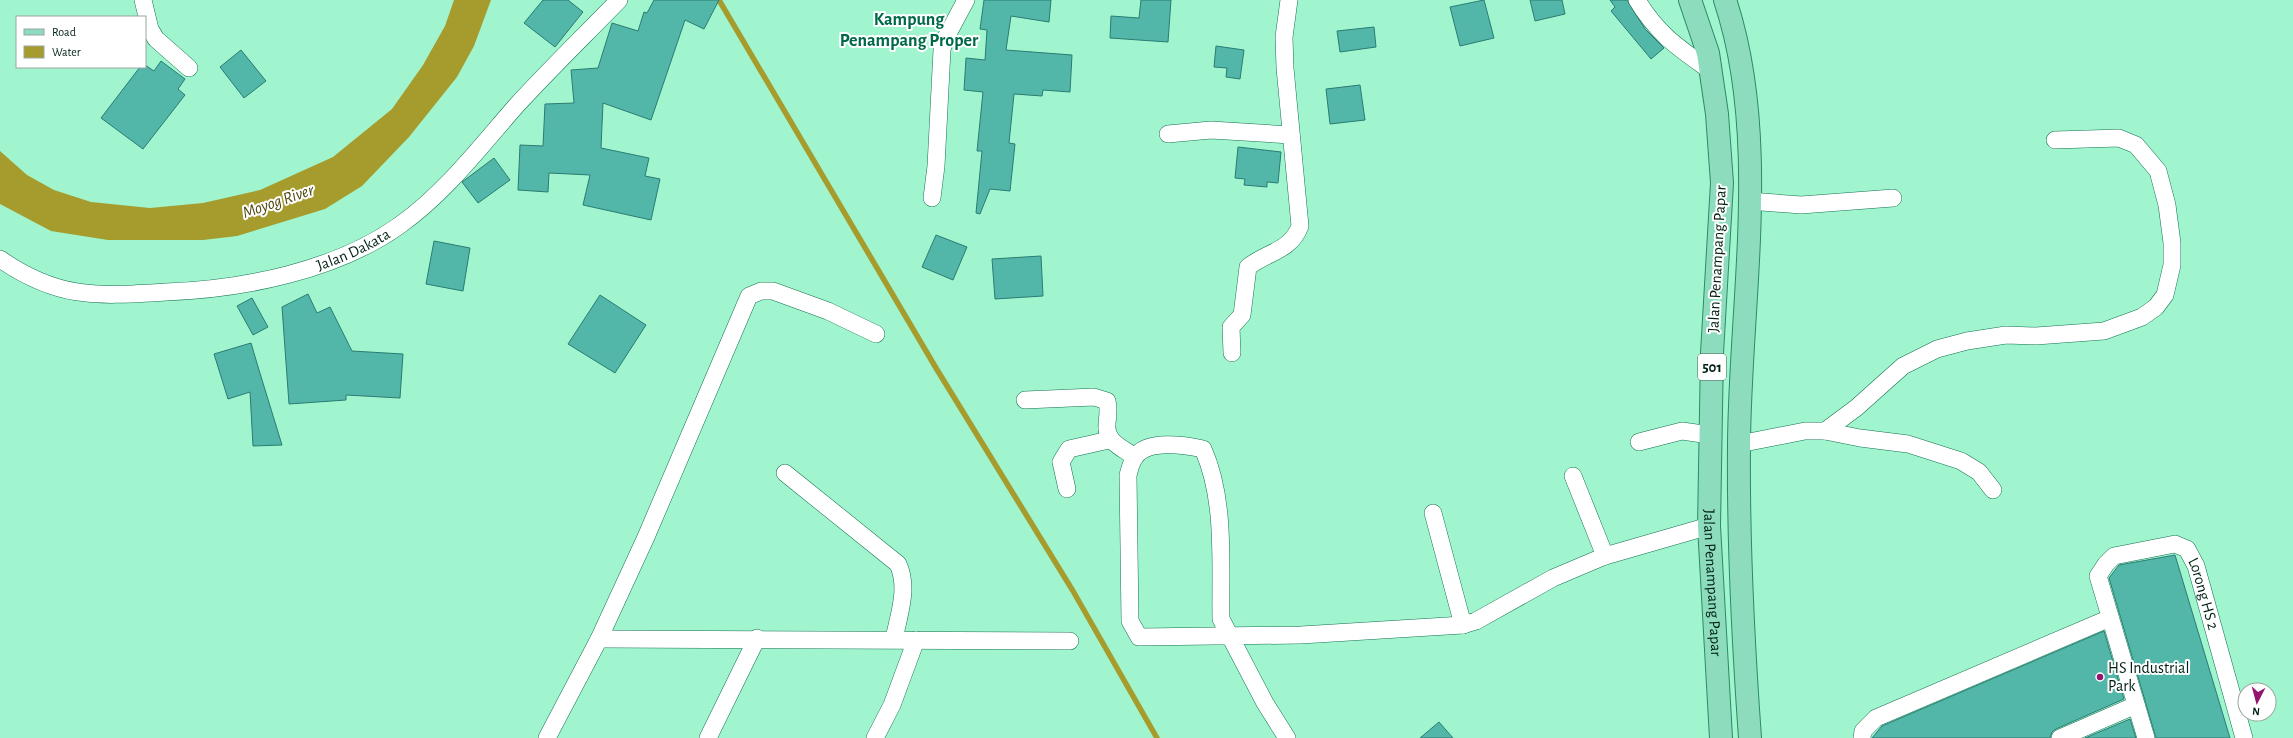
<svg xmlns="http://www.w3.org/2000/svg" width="2293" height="738" font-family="'Alegreya Sans',sans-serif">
<rect width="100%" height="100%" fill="#a1f5ce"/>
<!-- water -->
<path fill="#a69b2d" d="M 454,0 L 491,0 L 474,46 L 457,77 L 409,137 L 362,186 L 325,209 L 237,236 L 203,240 L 108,240 L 51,231 L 0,204 L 0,151 L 27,175 L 54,190 L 91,202 L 150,208 L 203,203 L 260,190 L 333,157 L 392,109 L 423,65 L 445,26 Z"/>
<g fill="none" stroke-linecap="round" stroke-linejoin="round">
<!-- stream -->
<path stroke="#a69b2d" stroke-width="5.5" d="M 719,0 L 936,368 L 1073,591 L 1157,738"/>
</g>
<!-- building -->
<path fill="#52b6a9" stroke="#2a7c72" d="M 543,0 L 568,0 L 583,12 L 555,47 L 524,23 Z
M 654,0 L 719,0 L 704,29 L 685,20 L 651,120 L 603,103 L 601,148 L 649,158 L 645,176 L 660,179 L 651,220 L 583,205 L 590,175 L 549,173 L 548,192 L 518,190 L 520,145 L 543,146 L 545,104 L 574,103 L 571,70 L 598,68 L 612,23 L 638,31 L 644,12 L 647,13 Z
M 984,0 L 1051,0 L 1049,22 L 1011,16 L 1006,50 L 1072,55 L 1070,92 L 1043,90 L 1042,96 L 1014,94 L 1009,143 L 1015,144 L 1010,191 L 990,189 L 980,214 L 976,213 L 982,151 L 977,151 L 983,92 L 964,90 L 966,58 L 985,60 L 987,30 L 980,29 Z
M 1141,0 L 1171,0 L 1168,42 L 1110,38 L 1111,16 L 1139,18 Z
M 1484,0 L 1494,38 L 1460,46 L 1450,7 Z
M 1530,0 L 1562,0 L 1565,14 L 1535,21 Z
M 1610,0 L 1627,0 L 1645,29 L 1664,48 L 1651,59 L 1611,11 L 1615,7 Z
M 1374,27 L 1376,47 L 1340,52 L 1337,31 Z
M 1216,46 L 1244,50 L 1240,79 L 1226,77 L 1227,68 L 1214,67 Z
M 241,50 L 266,81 L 244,98 L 220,67 Z
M 161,61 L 185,79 L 178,89 L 185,95 L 143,149 L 101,118 L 140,67 L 145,67 L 145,65 L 154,71 Z
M 1360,85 L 1365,120 L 1330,124 L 1326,89 Z
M 1238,147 L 1281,152 L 1278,183 L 1267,182 L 1267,187 L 1244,185 L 1245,179 L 1235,178 Z
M 494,158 L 510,180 L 478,203 L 462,182 Z
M 936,235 L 967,247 L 953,280 L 922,267 Z
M 434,241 L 470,248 L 463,291 L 426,284 Z
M 1041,256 L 1043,296 L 995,299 L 992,259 Z
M 308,294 L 317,313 L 330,307 L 352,351 L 403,354 L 400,398 L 346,395 L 346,400 L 289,404 L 282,307 Z
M 600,295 L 646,325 L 615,373 L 568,344 Z
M 252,298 L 268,327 L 253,335 L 237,306 Z
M 251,343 L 259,370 L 282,445 L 253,446 L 250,392 L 228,399 L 214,354 Z
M 2175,555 L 2230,738 L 2156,738 L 2109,578 L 2119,565 Z
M 2104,631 L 2124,699 L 2056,729 L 2052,732 L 2050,738 L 1872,738 L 1882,726 Z
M 2130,719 L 2136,738 L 2085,738 Z
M 1439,722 L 1453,738 L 1420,738 Z"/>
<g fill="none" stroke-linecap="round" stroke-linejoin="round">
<!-- minor casing -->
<g stroke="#137251" stroke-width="18">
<g id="minor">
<path d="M 143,0 L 150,29 L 156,39 L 189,68"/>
<path d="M 1637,0 C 1658,35 1679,48 1711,71"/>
<path d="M 1168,134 L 1211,130 L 1291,135"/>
<path d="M 932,198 L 936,166 L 942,50 L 944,41 L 966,0"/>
<path d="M 1749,201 L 1801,205 L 1893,198"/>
<path id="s1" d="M 0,259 C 59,300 98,296 166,292 C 243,289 336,271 400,225 C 445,193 480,147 516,106 C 549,70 585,35 619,0"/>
<path d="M 1232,353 L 1231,327 L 1242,315 L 1248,267 C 1267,252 1291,251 1300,226 L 1285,68 L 1284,37 L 1289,0"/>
<path d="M 1025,400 L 1094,397 L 1107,401 C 1109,409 1108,415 1107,423 C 1105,442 1121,447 1135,457"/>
<path d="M 1825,431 L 1860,438 L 1908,444 L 1961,461 L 1979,472 L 1993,490"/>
<path d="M 1639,442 L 1682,431 L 1710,435"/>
<path d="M 1739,444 L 1805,431 L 1825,431 L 1856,408 L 1903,366 L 1937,349 L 1967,341 L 2006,335 L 2036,336 L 2104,331 L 2142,317 L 2156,307 L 2165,295 L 2172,265 L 2172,243 L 2167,205 L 2158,171 L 2136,145 L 2119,138 L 2055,140"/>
<path d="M 785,473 L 898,564 C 909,588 899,614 894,639"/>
<path d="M 1573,476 L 1605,556"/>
<path d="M 1067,489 L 1061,462 L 1069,449 L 1109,440"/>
<path d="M 1433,513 L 1463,625"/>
<path d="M 599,639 L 1070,641"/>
<path d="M 547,738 L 599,639 L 646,537 L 749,296 L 761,291 L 773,291 L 828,311 L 876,334"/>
<path d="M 708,738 L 757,638"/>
<path d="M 875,738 L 892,705 L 916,640"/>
<path d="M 1287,738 L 1265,703 L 1221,619 C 1220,564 1226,500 1203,449 C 1185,445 1147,439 1135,457 C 1131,462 1130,469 1128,475 L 1130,621 L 1139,637 L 1301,635 L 1463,625 L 1476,621 L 1553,578 L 1605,556 L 1709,526"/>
<path d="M 1862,738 L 1863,731 L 1876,718 L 2110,618"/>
<path d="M 2060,738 L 2136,705"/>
<path id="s2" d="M 2146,738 L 2098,576 L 2106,564 L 2114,556 L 2175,544 L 2187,549 L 2196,566 L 2244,738"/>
</g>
</g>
<!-- major casing -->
<g stroke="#2a8b66" stroke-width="24">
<g id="major">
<path id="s3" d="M 1690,0 L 1708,53 L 1717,114 L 1722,183 L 1712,353 L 1709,526 L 1721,738"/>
<path d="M 1725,0 C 1771,138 1740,301 1739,444 C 1738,542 1743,640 1750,738"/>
</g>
</g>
<!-- minor -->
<use href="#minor" stroke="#fff" stroke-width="17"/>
<!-- major -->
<use href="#major" stroke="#8ddcbe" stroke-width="22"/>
</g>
<!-- markers -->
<circle fill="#94156f" stroke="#fff" stroke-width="1.5" cx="2100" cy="677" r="4"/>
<g text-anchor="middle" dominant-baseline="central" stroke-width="4" stroke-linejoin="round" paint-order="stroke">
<!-- shield labels -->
<rect fill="#fff" stroke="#4c635a" stroke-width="1" x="1698" y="354" width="28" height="26" rx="3"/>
<g font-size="15" font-weight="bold" fill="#002013">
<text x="1712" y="367">501</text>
</g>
<!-- street labels -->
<g font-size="16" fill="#002013" stroke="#fff">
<text stroke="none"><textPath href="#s1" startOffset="367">Jalan Dakata</textPath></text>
<text transform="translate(1717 259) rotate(-87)">Jalan Penampang Papar</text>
<text stroke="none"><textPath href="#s3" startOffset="587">Jalan Penampang Papar</textPath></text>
<text stroke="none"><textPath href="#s2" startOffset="318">Lorong HS 2</textPath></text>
</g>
<!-- poi labels -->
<g font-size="16" fill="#002013" stroke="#fff" text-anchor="start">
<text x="2108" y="668">HS Industrial<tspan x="2108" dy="18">Park</tspan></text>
</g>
<!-- water labels -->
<g font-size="17" font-style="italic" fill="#4e490f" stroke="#fff">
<text transform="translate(278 201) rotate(-19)">Moyog River</text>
</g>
<!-- quarter labels -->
<g font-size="18" font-weight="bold" fill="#006949" stroke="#fff">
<text x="909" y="20">Kampung<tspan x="909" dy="21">Penampang Proper</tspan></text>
</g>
</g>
<!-- legend -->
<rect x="16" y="16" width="130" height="52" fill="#ffffff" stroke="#99a6a1"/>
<rect x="24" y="29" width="20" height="6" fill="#8ddcbe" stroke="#99a6a1"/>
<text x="52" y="36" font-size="12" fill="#002013">Road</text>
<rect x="24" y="46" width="20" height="12" fill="#a69b2d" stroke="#99a6a1"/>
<text x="52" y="56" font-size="12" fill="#002013">Water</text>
<!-- north arrow -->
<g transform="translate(2257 702) rotate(186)"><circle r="19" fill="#ffffff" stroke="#99a6a1"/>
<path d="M0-3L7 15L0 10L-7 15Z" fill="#94156f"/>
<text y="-6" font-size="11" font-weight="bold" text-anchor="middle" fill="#002013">N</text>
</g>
</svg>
